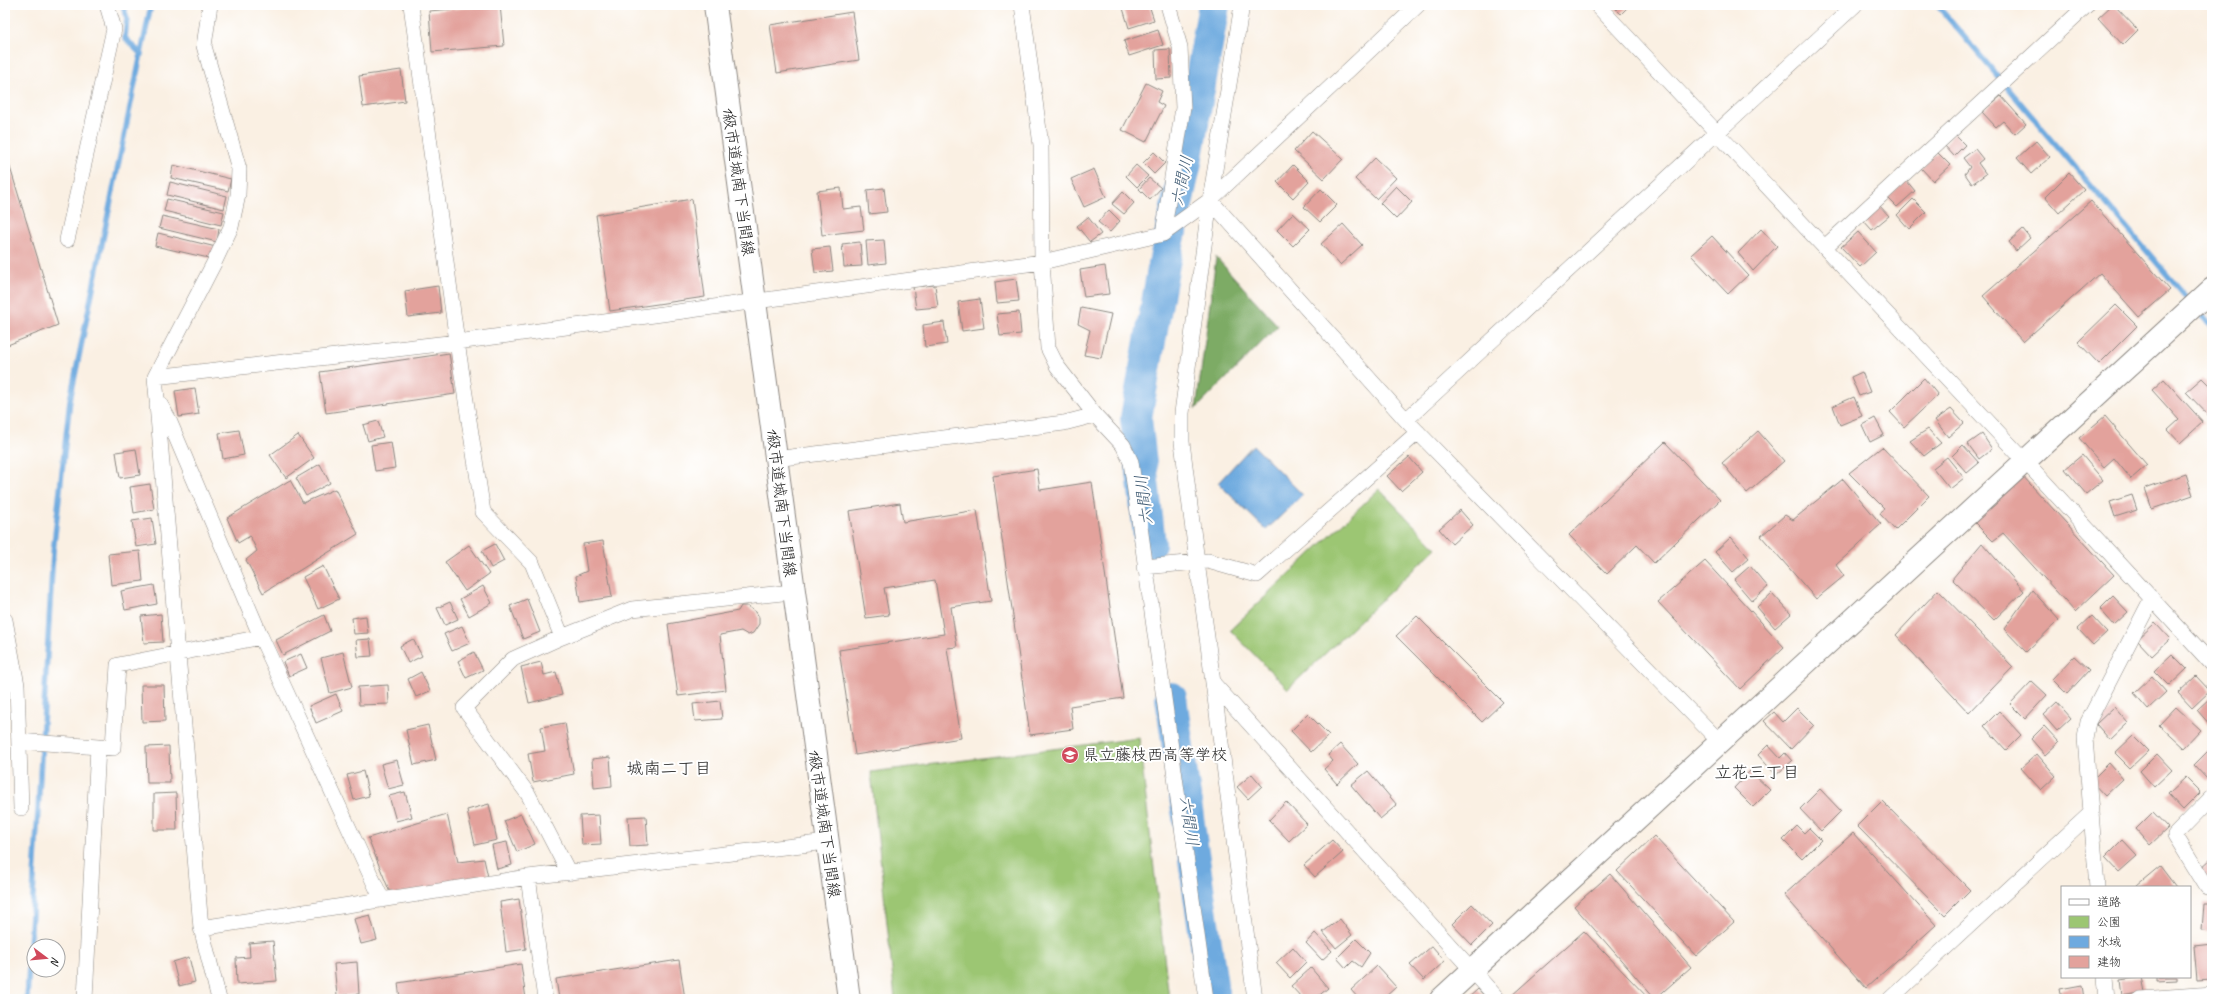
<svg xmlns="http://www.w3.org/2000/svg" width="2217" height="1004" font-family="Caveat,'Klee One',sans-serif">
<rect width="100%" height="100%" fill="#fff"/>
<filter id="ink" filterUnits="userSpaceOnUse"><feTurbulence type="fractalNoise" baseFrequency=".025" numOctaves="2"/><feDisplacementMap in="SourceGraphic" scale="8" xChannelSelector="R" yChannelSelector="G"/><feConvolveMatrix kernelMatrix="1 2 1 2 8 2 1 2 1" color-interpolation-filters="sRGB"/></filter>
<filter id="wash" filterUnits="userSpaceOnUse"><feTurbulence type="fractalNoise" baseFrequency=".012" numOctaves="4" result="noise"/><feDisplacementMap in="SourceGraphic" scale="16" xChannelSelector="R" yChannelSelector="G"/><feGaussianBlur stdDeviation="0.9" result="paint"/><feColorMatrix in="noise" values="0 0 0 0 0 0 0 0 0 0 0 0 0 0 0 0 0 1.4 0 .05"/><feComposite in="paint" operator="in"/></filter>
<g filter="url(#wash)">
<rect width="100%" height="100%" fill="#faf0e3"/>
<!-- green -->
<path fill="#9cc673" stroke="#5c7148" d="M 1379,489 L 1436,548 L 1288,689 L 1230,630 Z
M 1139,738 L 1169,999 L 895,999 L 871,772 Z"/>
<!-- forest -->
<path fill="#7dab65" stroke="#4c6440" d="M 1216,257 L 1278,326 L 1196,409 Z"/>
<!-- water -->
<path fill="#6eaadf" stroke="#45637e" d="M 1253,445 L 1303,495 L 1266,530 L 1218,483 Z"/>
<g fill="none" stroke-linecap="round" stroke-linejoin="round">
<!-- stream -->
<path stroke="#6eaadf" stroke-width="5.5" d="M 123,5 L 127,19 L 125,38 L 141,54
M 1937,5 L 2191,303
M 2197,309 L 2212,328
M 27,999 L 53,553 L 70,400 L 151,5"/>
<!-- river -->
<path stroke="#6eaadf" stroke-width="32" d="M 1150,544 L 1136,418 L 1164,264 L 1186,162 L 1214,5
M 1171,698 L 1214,999"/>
</g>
<g id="blocks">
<!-- building -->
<path fill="#e3a29c" d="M 500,5 L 504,46 L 432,52 L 429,11 Z
M 1122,5 L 1149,5 L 1154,20 L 1129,28 Z
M 1612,5 L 1630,5 L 1621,14 Z
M 2112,5 L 2114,5 L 2138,30 L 2123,45 L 2098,18 Z
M 852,12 L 859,60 L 777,73 L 770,25 Z
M 1158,30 L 1163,45 L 1129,56 L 1124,41 Z
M 1170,49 L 1171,78 L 1156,79 L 1155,50 Z
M 401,70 L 405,101 L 363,107 L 359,76 Z
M 1146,83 L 1162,91 L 1157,102 L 1164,106 L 1146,142 L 1122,130 Z
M 2001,96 L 2026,124 L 2015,134 L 2003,121 L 1996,127 L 1982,112 Z
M 1312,131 L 1343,159 L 1324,179 L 1294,151 Z
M 1954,134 L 1965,145 L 1954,156 L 1944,145 Z
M 2036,141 L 2050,157 L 2031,174 L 2017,158 Z
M 1975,149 L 1983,159 L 1978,163 L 1986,174 L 1972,184 L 1965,174 L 1970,167 L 1963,158 Z
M 5,151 L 58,325 L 5,346 Z
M 1154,152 L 1165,163 L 1154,174 L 1143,163 Z
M 1937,152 L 1950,165 L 1933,181 L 1921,168 Z
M 1375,158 L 1396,178 L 1376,199 L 1355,179 Z
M 173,165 L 231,179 L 228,191 L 171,178 Z
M 1136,165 L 1148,176 L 1137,187 L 1126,176 Z
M 1293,165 L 1309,181 L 1293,198 L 1277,182 Z
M 1094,169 L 1106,197 L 1084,207 L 1071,179 Z
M 2069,173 L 2084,190 L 2059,213 L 2045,197 Z
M 1149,178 L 1161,188 L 1150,200 L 1139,189 Z
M 1906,180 L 1915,191 L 1897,207 L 1887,197 Z
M 170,182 L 227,196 L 224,209 L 167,195 Z
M 1396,186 L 1412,202 L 1396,219 L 1380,203 Z
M 841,188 L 843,209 L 861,207 L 864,230 L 822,235 L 817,191 Z
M 884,188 L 887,212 L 869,214 L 867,190 Z
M 1321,189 L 1337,205 L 1320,222 L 1304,207 Z
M 1123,192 L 1134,203 L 1124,214 L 1112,204 Z
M 167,199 L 224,212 L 221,225 L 164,211 Z
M 692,199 L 705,297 L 610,311 L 596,215 Z
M 1913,199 L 1926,212 L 1909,229 L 1897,215 Z
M 2091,201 L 2170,290 L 2139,317 L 2100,273 L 2023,342 L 1983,296 Z
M 1879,205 L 1889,216 L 1872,230 L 1863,220 Z
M 1109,210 L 1120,221 L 1110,232 L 1098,222 Z
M 1293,213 L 1310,229 L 1293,246 L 1277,230 Z
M 162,216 L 219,229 L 217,242 L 159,228 Z
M 1088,217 L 1101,234 L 1090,242 L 1077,226 Z
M 1343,224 L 1362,245 L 1340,265 L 1321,244 Z
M 1761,229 L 1777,246 L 1753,271 L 1738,253 Z
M 2023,229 L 2030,238 L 2016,251 L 2009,242 Z
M 1858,232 L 1876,252 L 1860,267 L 1841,247 Z
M 158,233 L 216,247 L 213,259 L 155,246 Z
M 1712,236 L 1748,275 L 1728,294 L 1691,255 Z
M 884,240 L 886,263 L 868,265 L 866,241 Z
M 860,242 L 862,266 L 844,267 L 842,244 Z
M 830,247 L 833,271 L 815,273 L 812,249 Z
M 1105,266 L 1109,294 L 1084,297 L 1080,270 Z
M 1016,279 L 1019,301 L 997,303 L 995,282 Z
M 935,285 L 938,307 L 916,309 L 913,287 Z
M 438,286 L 441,313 L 408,317 L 405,291 Z
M 980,299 L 984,328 L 962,331 L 958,302 Z
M 2116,305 L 2137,326 L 2099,364 L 2078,342 Z
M 1081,308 L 1111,314 L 1101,358 L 1084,355 L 1090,330 L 1078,324 Z
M 1019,312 L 1021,334 L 1000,336 L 997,314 Z
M 944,322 L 947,344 L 925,347 L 923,325 Z
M 449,353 L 455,394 L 326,413 L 320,372 Z
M 1862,372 L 1870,392 L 1859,396 L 1851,377 Z
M 1924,378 L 1938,395 L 1904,427 L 1890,412 Z
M 2202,378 L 2212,388 L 2212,396 L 2209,400 L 2212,403 L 2212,419 L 2186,392 Z
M 2164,379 L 2203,422 L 2180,443 L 2168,430 L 2179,420 L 2152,390 Z
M 195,388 L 199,414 L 179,417 L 175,391 Z
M 1854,397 L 1862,416 L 1840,425 L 1833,406 Z
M 1951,409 L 1964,423 L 1948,437 L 1935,420 Z
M 2105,416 L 2147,465 L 2131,479 L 2114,458 L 2104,467 L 2079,438 Z
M 1875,418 L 1884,435 L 1870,442 L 1862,425 Z
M 378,421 L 383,437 L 368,441 L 363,425 Z
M 1928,429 L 1941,443 L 1924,456 L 1910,441 Z
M 239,430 L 244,455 L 223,459 L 219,433 Z
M 1758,431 L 1784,461 L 1747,493 L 1722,463 Z
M 1982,434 L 1992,449 L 1979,459 L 1968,444 Z
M 298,435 L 314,458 L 286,478 L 270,455 Z
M 391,442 L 395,468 L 375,471 L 371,445 Z
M 1665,442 L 1720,500 L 1654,563 L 1637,545 L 1607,574 L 1569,535 Z
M 1963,445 L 1979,463 L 1967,473 L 1952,456 Z
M 1882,447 L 1929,496 L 1895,530 L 1880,514 L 1884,508 L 1849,473 Z
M 136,449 L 140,475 L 120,478 L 116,452 Z
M 2082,455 L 2103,480 L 2086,494 L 2065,469 Z
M 1409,457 L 1422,472 L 1401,491 L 1387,476 Z
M 1947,457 L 1964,478 L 1950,489 L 1933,468 Z
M 320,464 L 330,483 L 306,496 L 296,478 Z
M 1037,469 L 1040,490 L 1092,482 L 1123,698 L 1070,706 L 1073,729 L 1030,735 L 993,476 Z
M 2020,473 L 2114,575 L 2075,612 L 2003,533 L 1993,541 L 1970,518 Z
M 2186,474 L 2193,495 L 2152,509 L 2145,488 Z
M 1843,479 L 1881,524 L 1836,565 L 1844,576 L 1816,599 L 1761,536 L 1785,515 L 1793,520 Z
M 290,480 L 303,503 L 335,489 L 358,534 L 263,593 L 246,560 L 257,551 L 250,536 L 238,543 L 227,518 Z
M 150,484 L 154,509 L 134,513 L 130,487 Z
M 2132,495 L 2137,510 L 2115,517 L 2110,502 Z
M 900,503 L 903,522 L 977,510 L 991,601 L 951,607 L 957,647 L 947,648 L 961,738 L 855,755 L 839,650 L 944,634 L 935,580 L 884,588 L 889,615 L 866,618 L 849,511 Z
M 1460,510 L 1473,525 L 1452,544 L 1439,529 Z
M 152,518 L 156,544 L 136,547 L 132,521 Z
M 1731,537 L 1749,558 L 1733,572 L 1715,552 Z
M 603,541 L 612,597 L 580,602 L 576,576 L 587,571 L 583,544 Z
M 1982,543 L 2024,591 L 1994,620 L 1952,579 Z
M 495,544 L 504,561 L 491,568 L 482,551 Z
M 469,545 L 489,574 L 465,591 L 445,562 Z
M 140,551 L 143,581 L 111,585 L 108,554 Z
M 1705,561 L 1784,647 L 1740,689 L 1658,602 Z
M 323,566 L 339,599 L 318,609 L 303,577 Z
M 1750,566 L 1768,587 L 1752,601 L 1734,580 Z
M 154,585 L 157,604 L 125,610 L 121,591 Z
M 483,586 L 492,603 L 469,616 L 460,599 Z
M 1938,590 L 2013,667 L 1969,713 L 1896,635 Z
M 2032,590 L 2059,620 L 2026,652 L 2004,629 Z
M 1772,593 L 1791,614 L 1775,628 L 1757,607 Z
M 2113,596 L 2128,612 L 2114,625 L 2100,609 Z
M 527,599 L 540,632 L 523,639 L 510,606 Z
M 450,602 L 458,619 L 445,625 L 437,608 Z
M 741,606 L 747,606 L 756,612 L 759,617 L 759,624 L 753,633 L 748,635 L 741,631 L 720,635 L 726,690 L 678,696 L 668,624 L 738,611 Z
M 161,614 L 163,642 L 144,643 L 141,616 Z
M 324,615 L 330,631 L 283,655 L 276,640 Z
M 366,616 L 368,633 L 354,634 L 352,618 Z
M 1417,616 L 1503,702 L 1482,722 L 1396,636 Z
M 2092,616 L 2107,632 L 2093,645 L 2078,629 Z
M 2155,623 L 2170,639 L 2152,656 L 2137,640 Z
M 462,626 L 470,643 L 452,651 L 444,634 Z
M 370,639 L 372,656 L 358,657 L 356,640 Z
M 413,639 L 422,656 L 408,663 L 400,646 Z
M 343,652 L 352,687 L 330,693 L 321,658 Z
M 474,652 L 483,670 L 466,678 L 458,661 Z
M 301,654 L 307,668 L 289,676 L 283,662 Z
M 2172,654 L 2187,669 L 2169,686 L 2154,671 Z
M 2074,656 L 2089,670 L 2067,694 L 2052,679 Z
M 541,662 L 544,675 L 556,672 L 562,695 L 529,703 L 521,667 Z
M 421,672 L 430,691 L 416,697 L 408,679 Z
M 2152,676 L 2166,692 L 2148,709 L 2134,693 Z
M 2196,676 L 2210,691 L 2192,708 L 2178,693 Z
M 2032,681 L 2047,695 L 2025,719 L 2010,704 Z
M 141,685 L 164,685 L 165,721 L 142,722 Z
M 388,685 L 389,704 L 359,705 L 358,687 Z
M 336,694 L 343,711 L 316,723 L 309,706 Z
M 2212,696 L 2212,725 L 2211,726 L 2197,710 Z
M 720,701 L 722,719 L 695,721 L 693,704 Z
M 2057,702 L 2071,718 L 2057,731 L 2043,715 Z
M 2114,707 L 2128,723 L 2110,740 L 2096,724 Z
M 2176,707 L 2201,730 L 2184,748 L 2159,725 Z
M 1797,708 L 1814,725 L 1791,749 L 1764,721 L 1774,712 L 1783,722 Z
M 1999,711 L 2021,735 L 2006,750 L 1984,726 Z
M 1308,714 L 1329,735 L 1311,752 L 1291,731 Z
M 565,723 L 574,774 L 533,782 L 528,754 L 545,751 L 541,727 Z
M 428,725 L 436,760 L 414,765 L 406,730 Z
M 2044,726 L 2059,742 L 2045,755 L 2031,739 Z
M 2133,736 L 2148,751 L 2130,768 L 2115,753 Z
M 1340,744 L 1358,764 L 1337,784 L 1324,769 L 1333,761 L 1328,755 Z
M 1768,745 L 1780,758 L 1785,753 L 1792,761 L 1776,775 L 1758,755 Z
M 169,746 L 170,783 L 147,783 L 146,747 Z
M 2212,747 L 2212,777 L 2208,780 L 2194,765 Z
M 2037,754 L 2056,776 L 2041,790 L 2021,768 Z
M 2157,754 L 2172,770 L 2154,787 L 2140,771 Z
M 610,757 L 612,786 L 594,788 L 592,759 Z
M 397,760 L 404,785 L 388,789 L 381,764 Z
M 2109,763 L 2123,779 L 2105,796 L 2091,781 Z
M 363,771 L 369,796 L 354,800 L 347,775 Z
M 1368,771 L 1397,805 L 1380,819 L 1351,785 Z
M 1750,771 L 1770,790 L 1753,807 L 1734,788 Z
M 1252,774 L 1262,786 L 1248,799 L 1237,787 Z
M 2186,777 L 2201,792 L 2183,810 L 2168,794 Z
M 1820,789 L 1841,811 L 1821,831 L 1800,809 Z
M 405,792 L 412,817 L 396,821 L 389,796 Z
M 176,793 L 177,830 L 154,830 L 154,794 Z
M 1882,801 L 1970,890 L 1945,915 L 1857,826 Z
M 1286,802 L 1307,824 L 1289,841 L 1269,820 Z
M 489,804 L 497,840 L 475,845 L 467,810 Z
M 2153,812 L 2168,828 L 2150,845 L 2136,829 Z
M 447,814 L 458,862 L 484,859 L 488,877 L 391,895 L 368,838 Z
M 521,814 L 535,844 L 517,852 L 504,821 Z
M 599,815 L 601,844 L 582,845 L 580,816 Z
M 646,816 L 648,845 L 630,846 L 628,817 Z
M 1797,826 L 1804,833 L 1809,828 L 1821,840 L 1802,859 L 1783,840 Z
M 1853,833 L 1936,925 L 1866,988 L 1784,895 Z
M 1654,836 L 1734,922 L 1696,956 L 1617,871 Z
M 1332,840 L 1343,852 L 1315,877 L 1304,865 Z
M 2122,840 L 2137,856 L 2119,872 L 2105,857 Z
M 507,842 L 512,865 L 497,869 L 492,845 Z
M 2212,858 L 2212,882 L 2200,869 Z
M 2160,866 L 2176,887 L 2139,887 L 2137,885 Z
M 1610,874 L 1691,967 L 1655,999 L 1574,906 Z
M 519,899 L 526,949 L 506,952 L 500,902 Z
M 2204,903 L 2212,903 L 2212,931 L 2202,930 Z
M 1472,904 L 1492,925 L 1472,945 L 1452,924 Z
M 370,915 L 377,940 L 361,944 L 354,919 Z
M 1340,919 L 1352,935 L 1336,948 L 1323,932 Z
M 1584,931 L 1649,999 L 1514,999 L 1511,996 Z
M 1315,933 L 1332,951 L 1322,960 L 1306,943 Z
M 1356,939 L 1370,953 L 1361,967 L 1353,961 L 1346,968 L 1337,958 Z
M 273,941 L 277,981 L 237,984 L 236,958 L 250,957 L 249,943 Z
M 2212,944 L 2212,979 L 2197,980 L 2194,946 Z
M 1432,946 L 1445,961 L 1424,980 L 1410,965 Z
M 1293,947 L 1306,962 L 1290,978 L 1276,963 Z
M 189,957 L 195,982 L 179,986 L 173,962 Z
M 679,960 L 685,999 L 559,999 L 556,979 Z
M 357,962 L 359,994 L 337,996 L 334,964 Z
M 521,964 L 526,999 L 400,999 L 398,983 Z
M 1377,966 L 1396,987 L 1383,999 L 1359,999 L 1351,990 Z
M 1311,968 L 1328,988 L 1315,999 L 1303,999 L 1291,986 Z
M 2142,977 L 2145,992 L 2122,996 L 2120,980 Z
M 2157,977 L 2177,977 L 2177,980 L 2157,981 Z
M 2082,985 L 2084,999 L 2062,999 L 2060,989 Z
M 1478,989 L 1487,999 L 1467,999 Z"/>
</g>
</g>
<g filter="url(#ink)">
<use href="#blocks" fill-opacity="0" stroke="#8b8680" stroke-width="1"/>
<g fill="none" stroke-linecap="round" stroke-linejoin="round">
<!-- street casing -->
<g stroke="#8b8680" stroke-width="16">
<path id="street" d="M 210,5 L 204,46 L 239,169 L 238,195 L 231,227 L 214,263 L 155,377 L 157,399 L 168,418 L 261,637 L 382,900
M 411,5 L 457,342 L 483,512 L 532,563 L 562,637 L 632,609 L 792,592
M 1022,5 L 1041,145 L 1042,262 L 1048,348 L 1057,366 L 1095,415 L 1123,445 L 1131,462 L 1206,999
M 1242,5 L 1210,200 L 1182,413 L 1182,442 L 1197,562 L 1255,999
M 1597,5 L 2024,460 L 2212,664
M 1210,200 L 1406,420 L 1719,741
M 1163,234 L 1183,108 L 1180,47 L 1168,5
M 67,240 L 114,29 L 107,5
M 1825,247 L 2087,5
M 155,377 L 457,342 L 1042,262 L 1163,234 L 1210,200 L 1418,5
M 157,404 L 201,928
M 1406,420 L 1855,5
M 775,459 L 1064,423 L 1095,415
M 1144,567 L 1208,561 L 1257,575 L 1418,432
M 5,620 L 17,685 L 21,808
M 562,637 L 513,659 L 464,708 L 528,794 L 569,873
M 1213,683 L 1498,999
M 19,741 L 98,747 L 85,999
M 98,747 L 113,748 L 118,665 L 261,637
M 528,877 L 545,999
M 2097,887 L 2085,738 L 2088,722 L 2152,598
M 2207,887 L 2175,835 L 2212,797
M 2105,977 L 2107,999
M 219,999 L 201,928 L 528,877 L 827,842
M 1890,999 L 2091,813
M 2141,999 L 2212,994"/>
</g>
<!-- secondary casing -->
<g stroke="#8b8680" stroke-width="24">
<path id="secondary" d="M 715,5 L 849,999
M 1441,999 L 2212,289"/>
</g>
<!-- street -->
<use href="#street" stroke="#fff" stroke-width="15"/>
<!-- secondary -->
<use href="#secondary" stroke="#fff" stroke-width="22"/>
</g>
</g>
<!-- icons -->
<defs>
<g id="school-disc" transform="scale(0.9)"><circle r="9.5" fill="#d1495b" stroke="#fff"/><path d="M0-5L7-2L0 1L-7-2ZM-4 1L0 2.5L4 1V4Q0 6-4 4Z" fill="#fff"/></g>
</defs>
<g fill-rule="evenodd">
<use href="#school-disc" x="1070" y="755"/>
</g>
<g text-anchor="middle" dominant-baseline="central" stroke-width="4" stroke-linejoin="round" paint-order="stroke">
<!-- street labels -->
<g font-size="16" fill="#1c1c1c" stroke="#fff">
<text transform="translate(738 181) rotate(82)">1級市道城南下当間線</text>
<text transform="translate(781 502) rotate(83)">1級市道城南下当間線</text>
<text transform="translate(824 823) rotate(82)">1級市道城南下当間線</text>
</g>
<!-- poi labels -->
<g font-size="16" fill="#1c1c1c" stroke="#fff" text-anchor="start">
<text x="1083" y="755">県立藤枝西高等学校</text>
</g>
<!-- water labels -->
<g font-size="17" font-style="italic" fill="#415c74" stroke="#fff">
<text transform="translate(1182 181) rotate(-78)">六間川</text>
<text transform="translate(1144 500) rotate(-97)">六間川</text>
<text transform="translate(1189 821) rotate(82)">六間川</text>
</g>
<!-- neighbourhood labels -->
<g font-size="17" fill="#1c1c1c" stroke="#fff">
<text x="669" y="768">城南二丁目</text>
<text x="1757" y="772">立花三丁目</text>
</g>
</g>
<!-- margin -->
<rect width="2217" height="1004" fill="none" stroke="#fff" stroke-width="20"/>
<!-- legend -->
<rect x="2061" y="886" width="130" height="92" fill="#ffffff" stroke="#a4a4a4"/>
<rect x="2069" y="899" width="20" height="6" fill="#ffffff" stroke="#a4a4a4"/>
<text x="2097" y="906" font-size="12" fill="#1c1c1c">道路</text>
<rect x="2069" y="916" width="20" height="12" fill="#9cc673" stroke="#a4a4a4"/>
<text x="2097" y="926" font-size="12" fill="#1c1c1c">公園</text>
<rect x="2069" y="936" width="20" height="12" fill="#6eaadf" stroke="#a4a4a4"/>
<text x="2097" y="946" font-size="12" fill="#1c1c1c">水域</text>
<rect x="2069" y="956" width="20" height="12" fill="#e3a29c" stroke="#a4a4a4"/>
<text x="2097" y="966" font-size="12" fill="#1c1c1c">建物</text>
<!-- north arrow -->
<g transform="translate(46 958) rotate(106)"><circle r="19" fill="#ffffff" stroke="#a4a4a4"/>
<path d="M0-3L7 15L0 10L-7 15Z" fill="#d1495b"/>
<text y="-6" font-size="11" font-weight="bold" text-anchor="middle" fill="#1c1c1c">N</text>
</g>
</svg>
